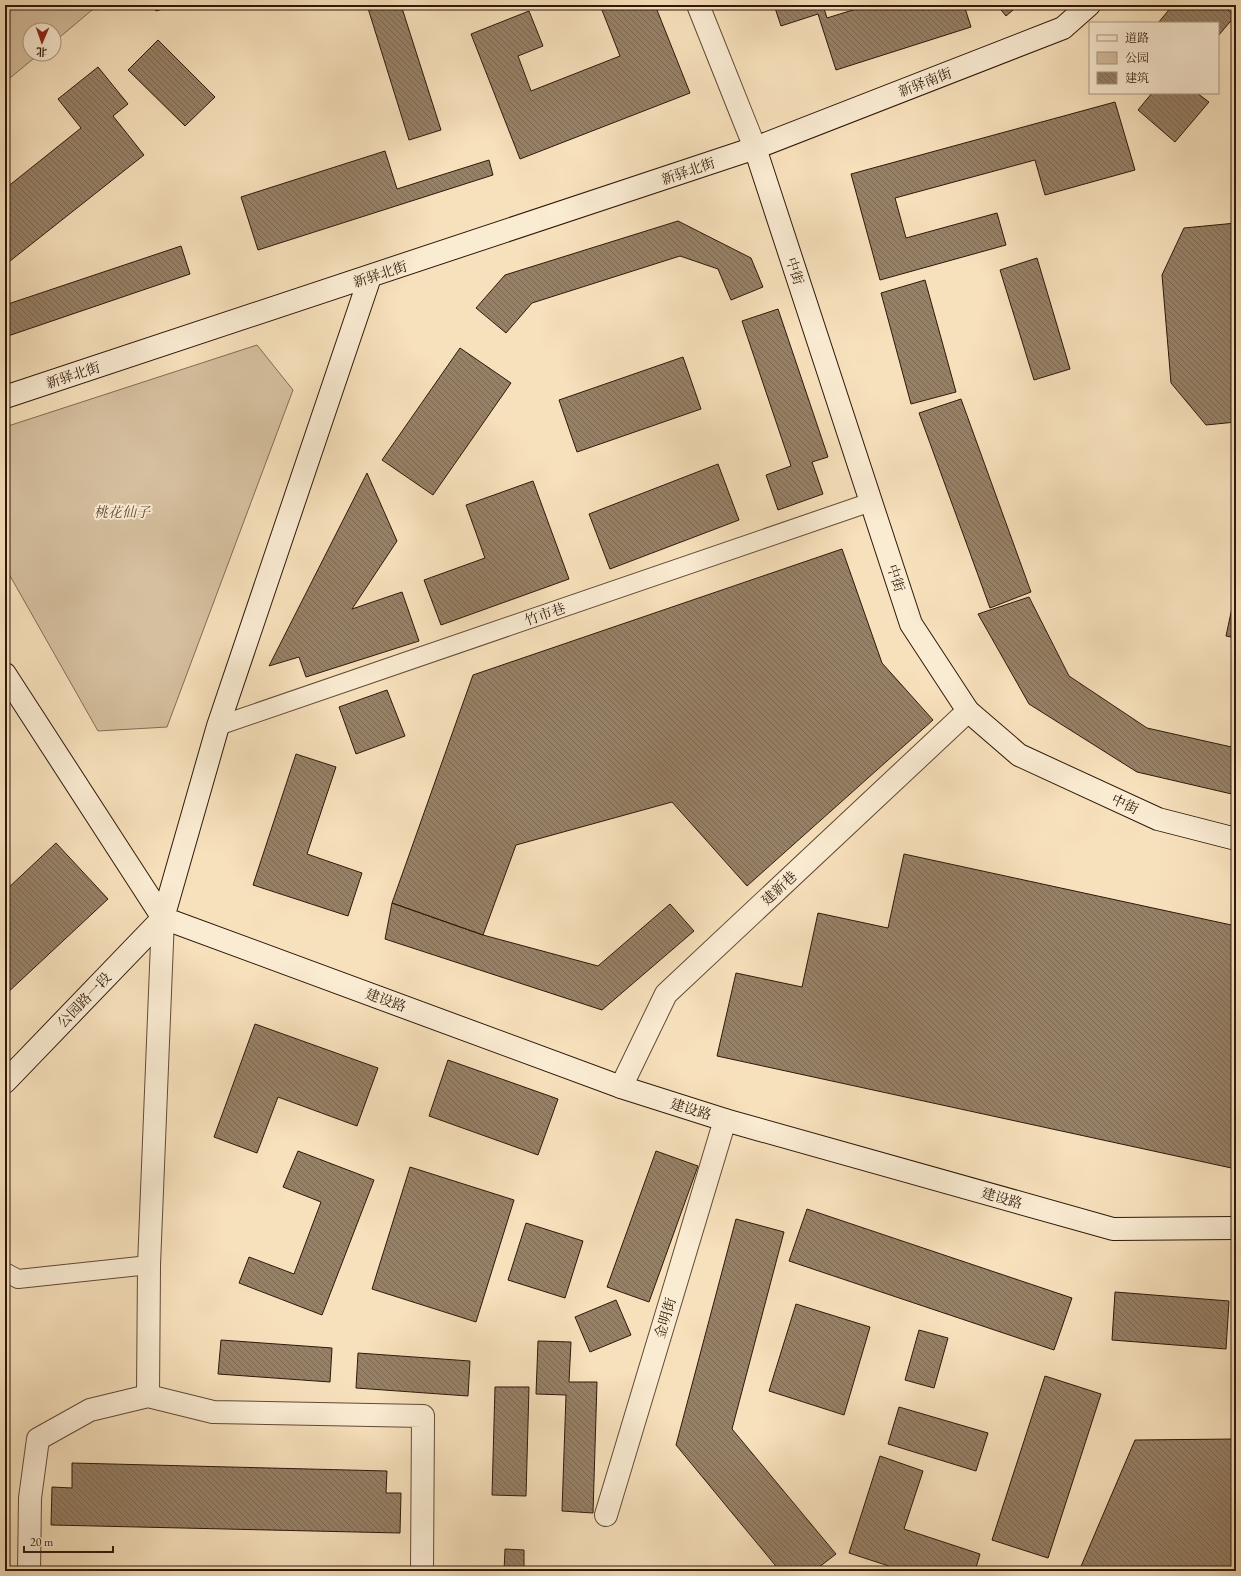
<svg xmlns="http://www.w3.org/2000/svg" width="1241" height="1576" font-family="'EB Garamond','Noto Serif SC',serif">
<defs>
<pattern id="building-back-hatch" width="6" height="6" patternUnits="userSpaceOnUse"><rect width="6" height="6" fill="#978166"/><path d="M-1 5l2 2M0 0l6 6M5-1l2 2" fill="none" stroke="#7c6952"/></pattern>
</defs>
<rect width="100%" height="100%" fill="#f7e1bc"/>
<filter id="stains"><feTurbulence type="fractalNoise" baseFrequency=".005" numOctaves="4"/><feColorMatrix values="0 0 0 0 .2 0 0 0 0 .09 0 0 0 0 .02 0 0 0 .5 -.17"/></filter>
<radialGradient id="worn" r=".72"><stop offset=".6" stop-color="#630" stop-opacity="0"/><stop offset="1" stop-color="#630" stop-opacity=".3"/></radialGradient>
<!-- green -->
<path fill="#d5bf9e" stroke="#826c54" d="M 5,5 L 98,5 L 54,42 L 54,30 L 30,30 L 30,54 L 39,54 L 5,82 Z
M 257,345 L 293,390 L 167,727 L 98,731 L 5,567 L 5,427 Z"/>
<!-- building -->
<path fill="url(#building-back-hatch)" stroke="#301809" d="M 154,5 L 175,5 L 156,11 Z
M 367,5 L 401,5 L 441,130 L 409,140 Z
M 600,5 L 655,5 L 690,93 L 520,159 L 471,34 L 529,11 L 543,46 L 518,56 L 531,91 L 620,56 Z
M 774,5 L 823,5 L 827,18 L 869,5 L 964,5 L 971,27 L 836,70 L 818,14 L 781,26 Z
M 997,5 L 1019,5 L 1006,16 Z
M 1173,5 L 1222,5 L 1235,16 L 1218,36 L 1218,23 L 1158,23 Z
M 158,40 L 215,97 L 185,126 L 128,70 Z
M 98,67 L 128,104 L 113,116 L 144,155 L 5,265 L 5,186 L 6,188 L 81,128 L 58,99 Z
M 1152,93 L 1197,93 L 1209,102 L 1175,142 L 1138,110 Z
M 1115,102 L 1135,170 L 1045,195 L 1035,160 L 895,198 L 906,238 L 997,213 L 1006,245 L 880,280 L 851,174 Z
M 385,151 L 397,189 L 489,160 L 493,175 L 258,250 L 241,197 Z
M 678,221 L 751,258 L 763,287 L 731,300 L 718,269 L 680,256 L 532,303 L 506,333 L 476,308 L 505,275 Z
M 1236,223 L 1236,422 L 1206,425 L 1171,383 L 1162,275 L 1184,228 Z
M 181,246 L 190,274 L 5,337 L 5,305 Z
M 1037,258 L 1070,369 L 1034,380 L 1000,270 Z
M 925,280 L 956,392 L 911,404 L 881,293 Z
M 778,309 L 828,457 L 812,462 L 823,494 L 778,510 L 766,475 L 791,466 L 742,321 Z
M 460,348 L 511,383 L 433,495 L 382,460 Z
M 683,357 L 701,409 L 577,452 L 559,400 Z
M 961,399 L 1031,592 L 990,608 L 919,413 Z
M 718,464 L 739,520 L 610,569 L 589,514 Z
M 367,473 L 397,541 L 352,609 L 402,592 L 419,641 L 306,677 L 299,657 L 269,666 Z
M 533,481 L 569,579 L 441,625 L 424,580 L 485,558 L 466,505 Z
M 842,549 L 882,663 L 933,720 L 747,886 L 672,802 L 516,845 L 483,935 L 392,903 L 473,675 Z
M 1236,589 L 1236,638 L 1226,636 Z
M 1029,597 L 1069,676 L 1147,728 L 1236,748 L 1236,795 L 1137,772 L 1029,704 L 978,614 Z
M 387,690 L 405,736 L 356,754 L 339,707 Z
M 296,754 L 336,767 L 307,854 L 362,873 L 348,916 L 253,885 Z
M 56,843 L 108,899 L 5,995 L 5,891 Z
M 904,854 L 1236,926 L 1236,1169 L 717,1056 L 736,973 L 802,987 L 818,913 L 888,928 Z
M 392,903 L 483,935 L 598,966 L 670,904 L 694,931 L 602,1010 L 385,939 Z
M 255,1024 L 378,1068 L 357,1126 L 278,1097 L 257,1153 L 214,1137 Z
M 448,1060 L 558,1099 L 538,1155 L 429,1116 Z
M 298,1151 L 374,1180 L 322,1315 L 239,1283 L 249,1257 L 294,1274 L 321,1202 L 283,1187 Z
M 656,1151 L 698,1166 L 649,1302 L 607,1287 Z
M 410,1167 L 514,1200 L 476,1322 L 372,1289 Z
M 807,1209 L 1072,1298 L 1054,1350 L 789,1261 Z
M 736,1219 L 784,1232 L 732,1429 L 836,1554 L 814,1571 L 780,1571 L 676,1445 Z
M 526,1223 L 583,1241 L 565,1298 L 508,1280 Z
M 1115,1292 L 1229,1301 L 1226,1349 L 1112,1340 Z
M 616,1300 L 631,1335 L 590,1352 L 575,1317 Z
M 796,1304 L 870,1327 L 844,1415 L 769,1391 Z
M 919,1330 L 948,1338 L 934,1388 L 905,1380 Z
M 221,1340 L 332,1348 L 330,1382 L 218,1374 Z
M 538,1341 L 571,1342 L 569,1382 L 597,1382 L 593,1513 L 562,1511 L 566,1395 L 536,1394 Z
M 358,1353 L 470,1361 L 468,1396 L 356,1388 Z
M 1045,1376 L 1101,1394 L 1048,1558 L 992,1540 Z
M 495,1387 L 529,1387 L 526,1496 L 492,1495 Z
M 899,1407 L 988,1433 L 976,1471 L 888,1444 Z
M 1236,1439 L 1236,1571 L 1079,1571 L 1135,1440 Z
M 880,1456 L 923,1471 L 904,1529 L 980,1554 L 975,1571 L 904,1571 L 849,1553 Z
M 72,1463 L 387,1471 L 386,1493 L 401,1493 L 400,1533 L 51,1525 L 52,1487 L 72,1488 Z
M 505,1549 L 524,1550 L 524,1571 L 504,1571 Z"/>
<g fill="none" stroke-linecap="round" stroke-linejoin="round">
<!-- lane casing -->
<g stroke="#624a36" stroke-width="20">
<path id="lane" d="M 218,726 L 871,502
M 5,1272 L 18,1279 L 149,1265"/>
</g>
<!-- street casing -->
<g stroke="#624a36" stroke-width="24">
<path id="street" d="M 698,5 L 755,148
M 621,1087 L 666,994 L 968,711
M 148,1396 L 149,1265 L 163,918
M 606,1515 L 725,1120
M 29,1571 L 30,1498 L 38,1439 L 90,1410 L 148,1396 L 213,1412 L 423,1416 L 422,1571"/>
</g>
<!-- secondary casing -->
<g stroke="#301809" stroke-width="24">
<path id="secondary" d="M 755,148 L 911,624 L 968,711 L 1019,755 L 1158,819 L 1236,839
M 5,397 L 755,148 L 1063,28 L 1089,5
M 5,674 L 163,918
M 163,918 L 621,1087 L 725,1120 L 1113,1229 L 1236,1228
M 5,1082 L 163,918 L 218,726 L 370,277"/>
</g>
<!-- lane -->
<use href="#lane" stroke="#faecd3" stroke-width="18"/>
<!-- street -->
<use href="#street" stroke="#faecd3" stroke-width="22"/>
<!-- secondary -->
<use href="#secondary" stroke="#faecd3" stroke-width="22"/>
</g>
<g text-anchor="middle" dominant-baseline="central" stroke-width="4" stroke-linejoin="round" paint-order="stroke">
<!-- street labels -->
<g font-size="14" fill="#301809" stroke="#faecd3">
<text transform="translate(925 82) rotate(-21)">新驿南街</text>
<text transform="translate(688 171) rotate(-19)">新驿北街</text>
<text transform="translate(795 271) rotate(72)">中街</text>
<text transform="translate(380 274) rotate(-18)">新驿北街</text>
<text transform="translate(73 375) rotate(-18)">新驿北街</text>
<text transform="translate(896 578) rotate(72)">中街</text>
<text transform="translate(545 614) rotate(-19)">竹市巷</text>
<text transform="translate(1125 804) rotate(25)">中街</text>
<text transform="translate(779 888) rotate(-43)">建新巷</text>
<text transform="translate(84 1000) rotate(-46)">公园路一段</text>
<text transform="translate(386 1000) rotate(20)">建设路</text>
<text transform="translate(691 1109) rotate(17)">建设路</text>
<text transform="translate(1002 1198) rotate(16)">建设路</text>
<text transform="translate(665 1318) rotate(-73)">金明街</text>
</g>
<!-- park labels -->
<g font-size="14" font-style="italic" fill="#624a36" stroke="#faecd3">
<text x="122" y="512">桃花仙子</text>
</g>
</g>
<!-- margin -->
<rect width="1241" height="1576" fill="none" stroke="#f7e1bc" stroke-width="20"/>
<rect x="6" y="6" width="1229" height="1564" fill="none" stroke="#301809" stroke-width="2"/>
<rect x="10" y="10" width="1221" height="1556" fill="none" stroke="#301809"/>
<!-- legend -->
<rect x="1089" y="22" width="130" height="72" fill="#faecd3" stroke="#a99782"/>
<rect x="1097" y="35" width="20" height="6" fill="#faecd3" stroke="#a99782"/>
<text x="1125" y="42" font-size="12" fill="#301809">道路</text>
<rect x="1097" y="52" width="20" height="12" fill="#d5bf9e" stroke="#a99782"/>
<text x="1125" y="62" font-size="12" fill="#301809">公园</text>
<rect x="1097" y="72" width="20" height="12" fill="url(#building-back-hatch)" stroke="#a99782"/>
<text x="1125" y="82" font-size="12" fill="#301809">建筑</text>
<!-- north arrow -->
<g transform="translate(42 42) rotate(182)"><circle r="19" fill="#faecd3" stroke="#a99782"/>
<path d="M0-3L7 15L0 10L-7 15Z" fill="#8f2418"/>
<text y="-6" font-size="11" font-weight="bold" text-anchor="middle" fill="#301809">北</text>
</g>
<!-- scale -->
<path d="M24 1546v6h89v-6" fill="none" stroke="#301809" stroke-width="2"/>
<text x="30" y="1546" font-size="12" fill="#301809" stroke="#faecd3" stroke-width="3" paint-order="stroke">20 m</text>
<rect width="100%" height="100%" filter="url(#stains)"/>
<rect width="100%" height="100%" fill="url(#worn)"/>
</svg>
